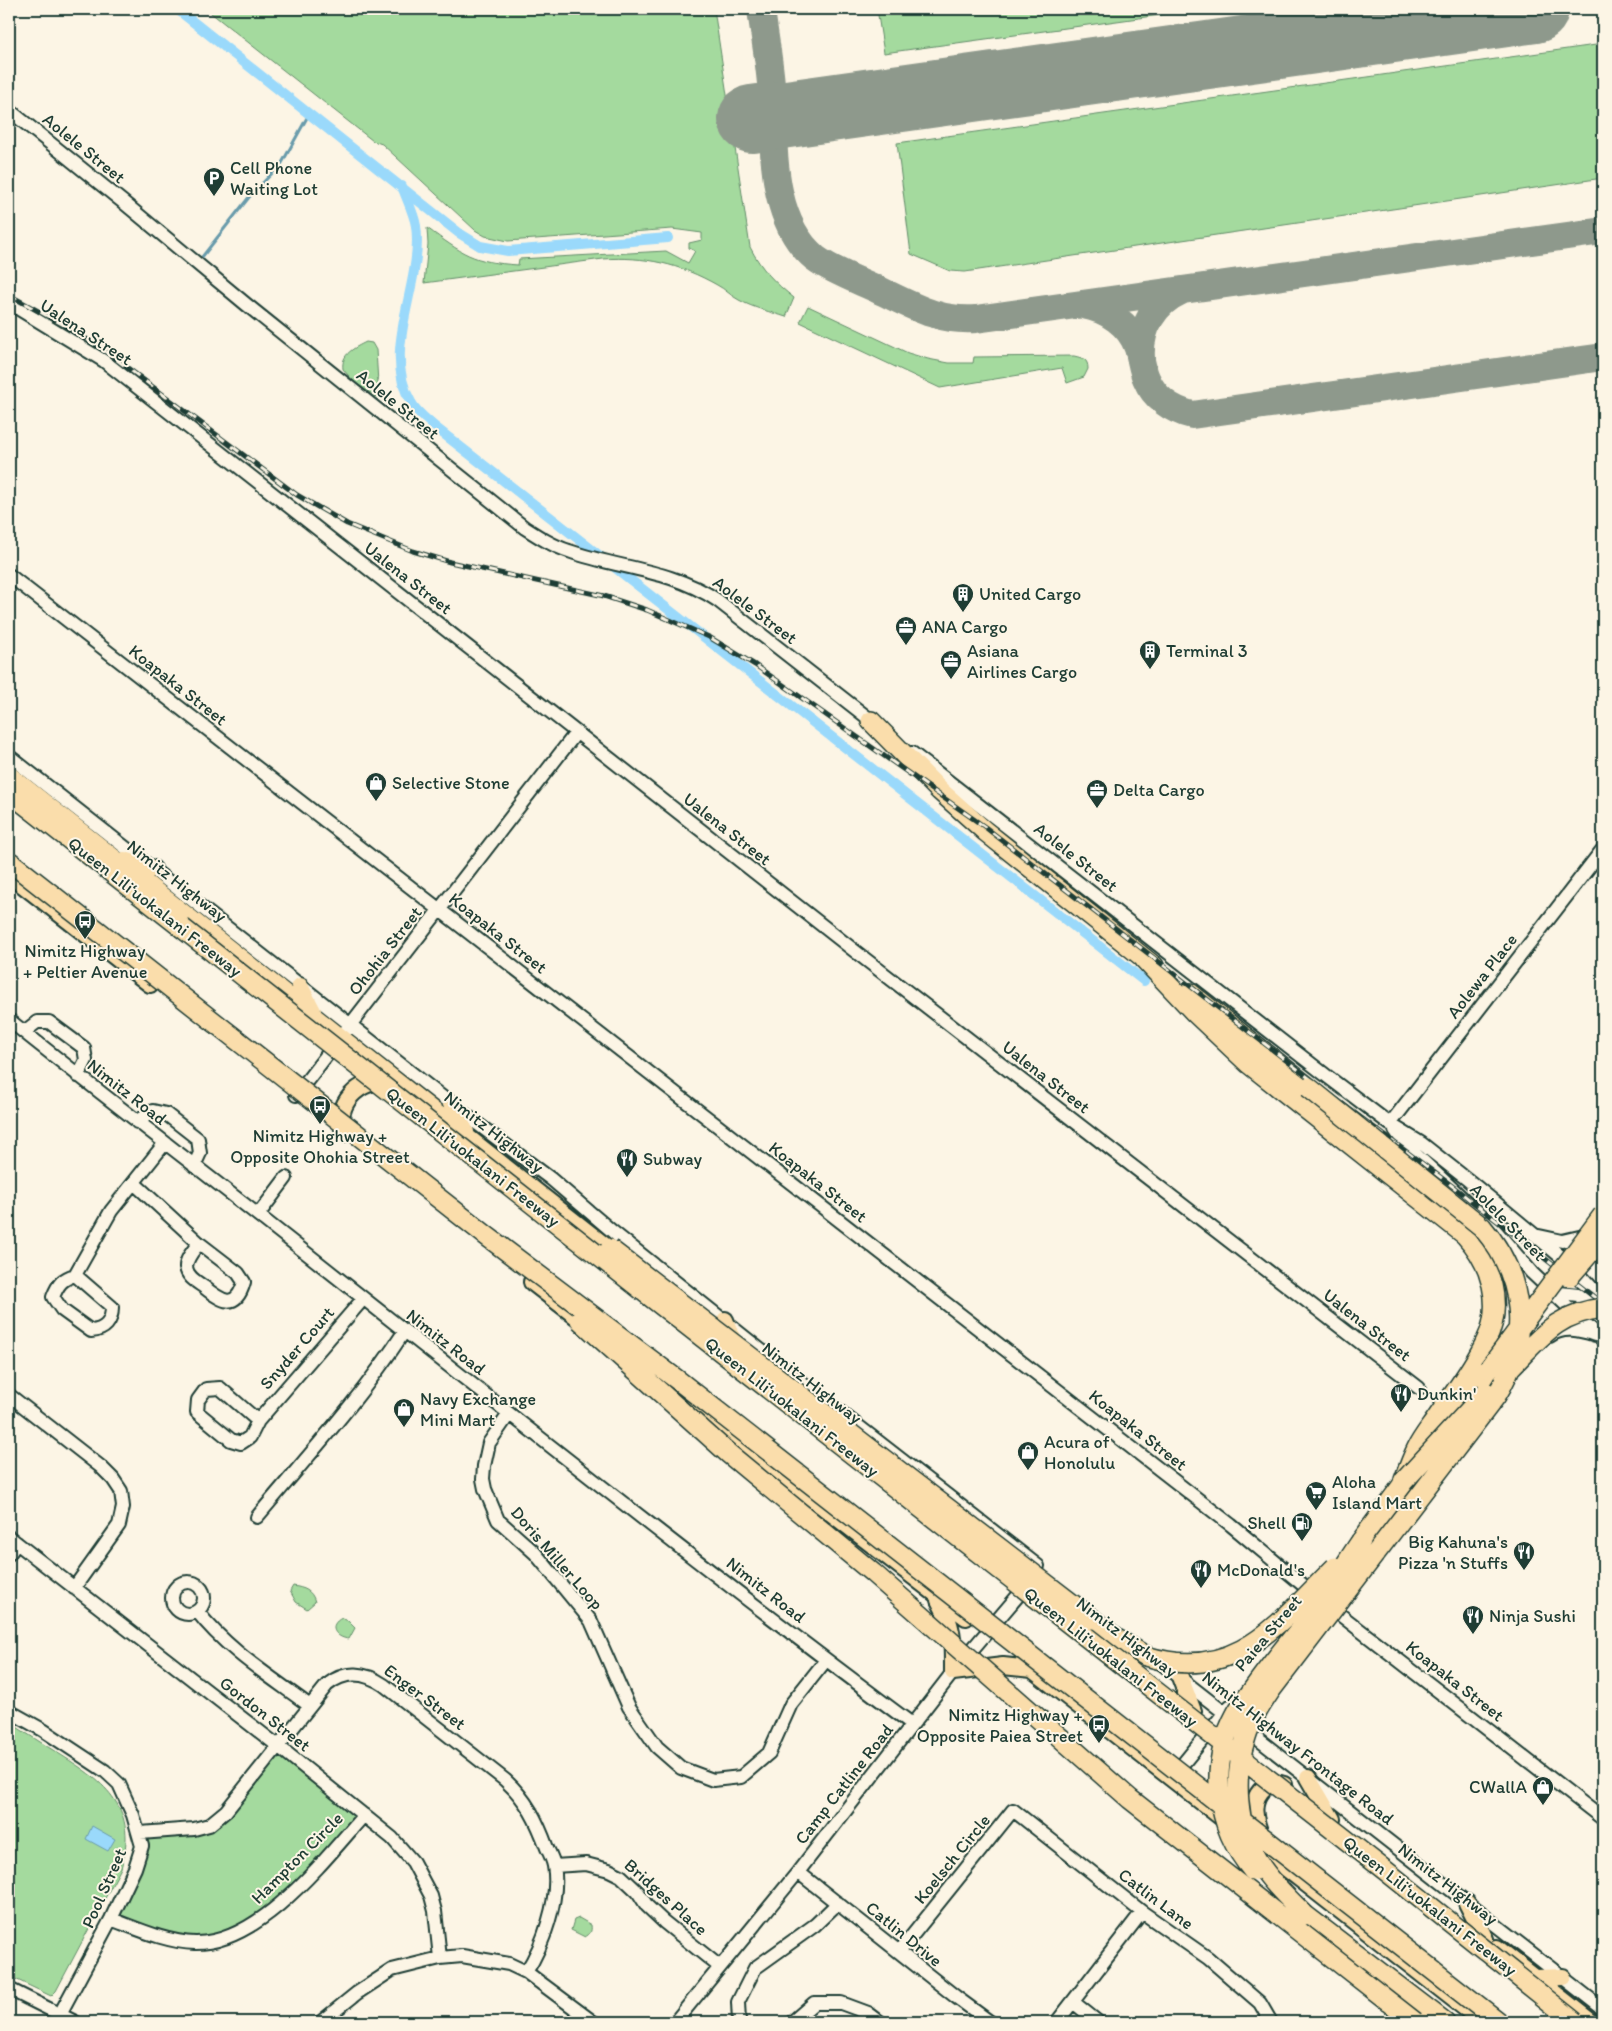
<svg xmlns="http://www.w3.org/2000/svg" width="1612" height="2031" font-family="Itim,sans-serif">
<rect width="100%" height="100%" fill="#fcf5e5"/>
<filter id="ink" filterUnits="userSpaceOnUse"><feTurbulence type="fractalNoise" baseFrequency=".02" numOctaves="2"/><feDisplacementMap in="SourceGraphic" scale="10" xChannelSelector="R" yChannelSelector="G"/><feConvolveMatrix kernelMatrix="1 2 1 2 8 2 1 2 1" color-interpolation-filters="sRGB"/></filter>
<g filter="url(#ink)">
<!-- green -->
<path fill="#a4da9e" stroke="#628c69" d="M 206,9 L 714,9 L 750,247 C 761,269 775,283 794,298 L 786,317 C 771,312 753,308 739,300 C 731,296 725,289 717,285 C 680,264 645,256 603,259 L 424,283 L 428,244 L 427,228 C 463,254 472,262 518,265 L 519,259 L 666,251 L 688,263 L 695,251 L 689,248 L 689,243 L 702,240 L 702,233 L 672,229 L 508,241 L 485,236 L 475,230 L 382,144 L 373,141 Z
M 877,9 L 1204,9 L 884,53 Z
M 1603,44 L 1603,178 L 965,272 L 950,271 L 911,254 L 897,143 Z
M 808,306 L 908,353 L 928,359 L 949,363 L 973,363 L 974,357 L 1074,356 C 1083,358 1088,359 1088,369 L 1084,377 L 1067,383 L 1062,368 L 940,388 L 800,322 Z
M 366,342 L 372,343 L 376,350 L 379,399 L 353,381 L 343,369 C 341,354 354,348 366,342 Z
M 293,1586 C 304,1588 312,1590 315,1602 L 307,1609 L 296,1602 L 290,1591 Z
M 342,1618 L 348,1621 L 355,1628 L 349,1639 C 335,1638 327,1625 342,1618 Z
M 9,1722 C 26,1733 43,1744 61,1755 C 106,1783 139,1809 121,1868 L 56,1991 L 51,1996 L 9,1976 Z
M 278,1746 L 364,1815 L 247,1929 L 197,1943 L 111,1919 L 134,1868 L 140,1833 L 209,1825 Z
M 579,1918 L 591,1925 C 592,1932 590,1934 585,1937 L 571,1930 L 574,1920 Z"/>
<!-- water -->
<path fill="#9ad9fb" stroke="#699bab" d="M 92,1826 L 115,1839 L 108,1851 L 86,1839 Z"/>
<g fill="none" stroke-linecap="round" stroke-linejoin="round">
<!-- stream -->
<path stroke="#699bab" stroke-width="3" d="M 202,257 L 250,196 L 282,163 L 309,114"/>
<!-- canal -->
<path stroke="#9ad9fb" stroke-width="10" d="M 177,9 L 459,233 L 480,246 L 508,251 L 668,238
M 402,186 C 406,198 414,213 416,226 C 424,282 380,350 411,402 C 416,412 427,420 435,427 L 1144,981"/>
<!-- taxiway -->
<path stroke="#8e998c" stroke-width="28" d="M 761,9 C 764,34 769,59 771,84 C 775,140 767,218 815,258 C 832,271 860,281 879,290 C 911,305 939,322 976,319 L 1603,231
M 1083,305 C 1107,309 1130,324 1138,348 C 1141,358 1142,369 1146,378 C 1154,398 1172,410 1192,415 L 1603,357
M 1141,358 C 1139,329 1154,303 1181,291"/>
<!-- runway -->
<path stroke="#8e998c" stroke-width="68" d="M 752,119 L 1535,9"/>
<!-- minor casing -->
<g stroke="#1f3d34" stroke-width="16">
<path id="minor" d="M 9,110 L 123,202 L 247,305 L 525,528 C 539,537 553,546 569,551 C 620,569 670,569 717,600 L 877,725
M 9,303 L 104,361 L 856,952 L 1419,1388
M 9,575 L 1231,1525 L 1320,1599 L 1603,1819
M 912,753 L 1328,1077 L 1390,1124 L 1421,1143 L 1468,1180 L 1571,1265 L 1603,1300
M 9,756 L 451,1104 L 551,1179 L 613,1232 L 772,1359 L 1038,1566
M 9,1020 C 91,1086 175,1150 258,1215 C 475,1386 690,1559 912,1724
M 24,1032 L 37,1022 L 49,1022 L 84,1048 L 86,1060 L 78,1076
M 296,1095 L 576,733
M 137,1122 L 153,1111 L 166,1114 L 198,1139 L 200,1153 L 194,1166
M 1390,1124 L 1603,849
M 1395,1130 L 1405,1144 L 1489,1223 L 1532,1273 L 1603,1340
M 134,1183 L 199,1243 L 238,1273 L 244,1282 C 236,1311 221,1301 204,1287 C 197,1282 187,1277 186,1267 C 186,1258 194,1250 199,1243
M 258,1215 L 286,1178
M 1539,1236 L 1562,1241 L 1588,1235
M 75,1275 C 62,1279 58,1284 53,1297 L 62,1310 L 91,1331 C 105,1330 112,1322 112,1307 L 75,1275 L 111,1211 L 165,1143
M 1551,1292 L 1578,1295 L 1600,1313
M 1550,1336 C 1563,1326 1580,1330 1595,1335
M 9,1395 L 101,1467 L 113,1479 L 121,1491 L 123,1507 L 119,1525 L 74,1588
M 509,1414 L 489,1443 L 484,1466 L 483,1479 L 485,1489 L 498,1520 L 535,1553 L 591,1621 L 629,1707 L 657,1747 L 681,1768 L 713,1780 L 741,1777 L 769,1753 L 791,1704 L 826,1660
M 258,1421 L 220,1388 L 206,1389 L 198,1400 L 197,1412 L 231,1440 L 241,1443 L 250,1437 L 258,1421 L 363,1299
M 257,1517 C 307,1457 361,1398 404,1332
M 9,1537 L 278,1746 L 392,1838 L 413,1862 L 431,1896 L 435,1911 L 440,1958
M 9,1554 L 17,1543
M172 1598a16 16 0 1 1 32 0a16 16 0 1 1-32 0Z
M 197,1611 C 227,1650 271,1677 310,1706
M 1157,1660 L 1603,2009
M 9,1711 L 43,1730 L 105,1771 L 119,1784 L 133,1815 L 142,1846 L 135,1868 L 111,1919 L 60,2014
M 1173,1776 L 1230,1706
M 140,1833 L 194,1829 L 209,1825 L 226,1811 L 327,1685 C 345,1670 365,1672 384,1685 L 505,1780 C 527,1800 537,1821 547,1848 C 550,1854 553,1860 554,1866 C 560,1898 543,1946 526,1972
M 554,1866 L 586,1864 L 609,1870 L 621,1876 L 638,1892 L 647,1906 L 664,1922 L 720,1967
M 798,1872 L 956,1997 L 990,2022
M 111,1919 C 138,1929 166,1942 195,1943 C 260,1944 325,1859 364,1815
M 899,1952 L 1013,1810 L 1142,1912 L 1208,1958 L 1260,2003 L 1271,2022
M 9,1989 L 75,2022
M 1073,2002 L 1098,2022
M 321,2022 L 357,1993 L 392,1970 L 440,1958 L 462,1956 L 509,1964 L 526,1972 L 593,2022
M 675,2022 L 798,1872 L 953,1672 L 1028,1584
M 739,2022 L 738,2002 L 755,1968 L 815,1925 L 838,1903
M 792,2022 L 814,2003 L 841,2003 L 868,2013 L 880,2022
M 1057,2022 L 1142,1912"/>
</g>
<!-- major casing -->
<g stroke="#1f3d34" stroke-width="20">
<path id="major" d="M 9,774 L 619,1257
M 124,860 L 153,869
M 9,874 L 150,984
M 300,986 L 313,1011
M 451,1104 L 466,1132
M 345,1133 C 331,1106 361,1077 387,1082
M 532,1282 L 590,1327
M 725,1320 L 736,1348
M 655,1377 L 966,1617
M 939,1600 C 954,1628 953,1641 953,1672 L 1003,1666 L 1032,1669
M 1032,1669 L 1483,2022
M 1180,1677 L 1193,1711
M 1308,1778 L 1332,1819
M 1262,1839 C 1255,1822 1248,1800 1265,1787 C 1272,1782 1277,1782 1284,1785
M 1467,1903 L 1485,1939
M 1497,1948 L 1591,2022
M 1536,1978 L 1563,1977"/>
</g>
<!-- highway casing -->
<g stroke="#1f3d34" stroke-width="22">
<path id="highway" d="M 871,721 L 940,791 L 986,832 L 1154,966
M 9,792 L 181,927
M 1144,959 L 1194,1012 L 1249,1064 L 1465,1235 C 1491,1263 1504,1305 1486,1341 C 1473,1369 1453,1394 1436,1419 C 1430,1428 1422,1438 1417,1448 C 1412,1458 1408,1469 1404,1480
M 1190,993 L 1308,1087
M 1454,1416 L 1489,1369
M 1361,1541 L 1412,1472
M 1092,1619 L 1117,1639 L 1146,1656
M 1305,1915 L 1445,2022"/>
</g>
<!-- minor -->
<use href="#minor" stroke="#fcf5e5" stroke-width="12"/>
<!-- major -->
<use href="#major" stroke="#faddab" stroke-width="16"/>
<!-- highway -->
<use href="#highway" stroke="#faddab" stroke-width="19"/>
<!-- rail casing -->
<g stroke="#1f3d34" stroke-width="5">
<path id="rail" d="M 9,295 L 73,330 L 113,357 L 297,495 L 347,524 L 413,551 L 450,562 L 604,596 L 647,610 L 709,637 L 755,665 L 985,827 L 1336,1099 L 1451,1185 L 1603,1304"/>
</g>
<!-- rail -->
<use href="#rail" stroke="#fcf5e5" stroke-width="3" stroke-dasharray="9" stroke-linecap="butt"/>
<!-- highway-bridge casing -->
<g stroke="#1f3d34" stroke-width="22" stroke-linecap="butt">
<path id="highway-bridge" d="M 9,861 L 488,1237 L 679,1381 L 1499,2022
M 181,927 L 647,1294 L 1386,1871 L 1575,2022
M 610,1249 L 1092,1619
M 1570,1276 L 1603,1238
M 580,1320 L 729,1454 L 873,1573 L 1130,1799 L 1415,2022
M 1511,1367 C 1541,1337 1557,1313 1603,1308
M 1489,1369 L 1603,1215
M 1403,1482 L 1486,1392
M 1146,1656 C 1236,1684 1278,1623 1335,1567
M 1253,1871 C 1215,1826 1208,1766 1236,1714 C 1240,1706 1246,1699 1251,1692 C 1270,1664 1293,1638 1314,1611 C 1331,1589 1345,1564 1361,1541
M 1305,1915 C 1288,1898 1270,1881 1257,1860 C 1236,1825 1233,1776 1246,1737 C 1251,1720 1261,1705 1271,1690 L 1496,1396 C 1531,1340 1525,1277 1482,1227 L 1308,1087"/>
</g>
<!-- highway-bridge -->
<use href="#highway-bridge" stroke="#faddab" stroke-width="19"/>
</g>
</g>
<!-- icons -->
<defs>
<g id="parking-pin" transform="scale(1.125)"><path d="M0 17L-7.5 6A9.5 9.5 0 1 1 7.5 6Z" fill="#1f3d34" stroke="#fcf5e5"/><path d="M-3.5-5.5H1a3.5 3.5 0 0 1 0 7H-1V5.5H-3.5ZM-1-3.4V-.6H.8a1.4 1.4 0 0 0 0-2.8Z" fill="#fff"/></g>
<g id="building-pin" transform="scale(1.125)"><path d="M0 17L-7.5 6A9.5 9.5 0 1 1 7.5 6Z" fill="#1f3d34" stroke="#fcf5e5"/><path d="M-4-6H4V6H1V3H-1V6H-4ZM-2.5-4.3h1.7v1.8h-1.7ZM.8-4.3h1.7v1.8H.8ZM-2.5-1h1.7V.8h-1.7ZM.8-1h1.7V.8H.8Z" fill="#fff"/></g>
<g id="office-pin" transform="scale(1.125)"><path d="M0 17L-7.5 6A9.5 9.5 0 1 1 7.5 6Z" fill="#1f3d34" stroke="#fcf5e5"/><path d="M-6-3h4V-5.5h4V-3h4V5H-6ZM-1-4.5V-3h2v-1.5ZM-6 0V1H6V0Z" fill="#fff"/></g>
<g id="shop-pin" transform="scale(1.125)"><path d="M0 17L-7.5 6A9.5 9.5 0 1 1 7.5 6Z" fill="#1f3d34" stroke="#fcf5e5"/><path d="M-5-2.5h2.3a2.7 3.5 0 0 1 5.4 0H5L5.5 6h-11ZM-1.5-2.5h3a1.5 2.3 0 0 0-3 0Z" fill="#fff"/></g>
<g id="bus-pin" transform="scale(1.125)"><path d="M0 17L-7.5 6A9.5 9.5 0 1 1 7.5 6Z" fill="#1f3d34" stroke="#fcf5e5"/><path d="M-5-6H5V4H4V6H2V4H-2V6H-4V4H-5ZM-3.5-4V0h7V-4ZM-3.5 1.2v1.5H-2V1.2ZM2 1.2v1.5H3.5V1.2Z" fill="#fff"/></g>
<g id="restaurant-pin" transform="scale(1.125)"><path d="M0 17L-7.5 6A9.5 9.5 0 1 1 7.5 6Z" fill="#1f3d34" stroke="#fcf5e5"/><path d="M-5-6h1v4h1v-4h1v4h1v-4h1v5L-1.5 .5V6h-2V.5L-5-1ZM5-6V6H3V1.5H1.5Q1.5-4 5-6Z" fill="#fff"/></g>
<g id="supermarket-pin" transform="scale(1.125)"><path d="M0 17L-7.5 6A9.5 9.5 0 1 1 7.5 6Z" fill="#1f3d34" stroke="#fcf5e5"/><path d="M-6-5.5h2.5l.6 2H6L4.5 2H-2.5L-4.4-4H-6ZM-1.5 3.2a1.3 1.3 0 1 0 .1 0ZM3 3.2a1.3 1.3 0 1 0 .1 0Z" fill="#fff"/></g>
<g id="fuel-pin" transform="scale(1.125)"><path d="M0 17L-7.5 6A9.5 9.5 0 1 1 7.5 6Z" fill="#1f3d34" stroke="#fcf5e5"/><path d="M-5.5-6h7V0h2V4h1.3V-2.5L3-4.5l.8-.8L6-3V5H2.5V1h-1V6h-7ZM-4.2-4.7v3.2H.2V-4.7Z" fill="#fff"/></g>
</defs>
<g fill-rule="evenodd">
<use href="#parking-pin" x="214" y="178"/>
<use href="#building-pin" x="963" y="594"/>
<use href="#office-pin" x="906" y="627"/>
<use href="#building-pin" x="1150" y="651"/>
<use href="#office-pin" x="951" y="661"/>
<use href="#shop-pin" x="376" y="783"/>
<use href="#office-pin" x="1097" y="790"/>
<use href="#bus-pin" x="85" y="921"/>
<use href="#bus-pin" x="320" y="1106"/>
<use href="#restaurant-pin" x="627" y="1159"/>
<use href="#restaurant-pin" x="1401" y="1394"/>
<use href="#shop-pin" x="404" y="1409"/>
<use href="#shop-pin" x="1028" y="1452"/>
<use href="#supermarket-pin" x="1316" y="1492"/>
<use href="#fuel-pin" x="1302" y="1523"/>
<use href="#restaurant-pin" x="1524" y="1552"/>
<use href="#restaurant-pin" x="1201" y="1570"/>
<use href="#restaurant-pin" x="1473" y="1616"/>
<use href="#bus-pin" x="1099" y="1725"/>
<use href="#shop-pin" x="1543" y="1787"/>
</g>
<g text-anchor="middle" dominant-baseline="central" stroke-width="4" stroke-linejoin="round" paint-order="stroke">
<!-- street labels -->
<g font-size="18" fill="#1f3d34" stroke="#fcf5e5">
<text transform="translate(84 148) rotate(39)">Aolele Street</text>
<text transform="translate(86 332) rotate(33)">Ualena Street</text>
<text transform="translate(398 404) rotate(39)">Aolele Street</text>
<text transform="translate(408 578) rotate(38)">Ualena Street</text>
<text transform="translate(755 610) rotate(37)">Aolele Street</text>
<text transform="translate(178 685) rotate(38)">Koapaka Street</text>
<text transform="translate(727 829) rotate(38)">Ualena Street</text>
<text transform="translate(1076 857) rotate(38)">Aolele Street</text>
<text transform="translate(177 881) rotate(38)">Nimitz Highway</text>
<text transform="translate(155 907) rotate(38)">Queen Liliʻuokalani Freeway</text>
<text transform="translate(498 933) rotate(38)">Koapaka Street</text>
<text transform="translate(385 951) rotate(-52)">Ohohia Street</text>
<text transform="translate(1482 976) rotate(-52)">Aolewa Place</text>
<text transform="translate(1046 1077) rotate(38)">Ualena Street</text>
<text transform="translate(127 1092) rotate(38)">Nimitz Road</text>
<text transform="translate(494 1132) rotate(38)">Nimitz Highway</text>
<text transform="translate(473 1157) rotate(38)">Queen Liliʻuokalani Freeway</text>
<text transform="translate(818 1182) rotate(38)">Koapaka Street</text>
<text transform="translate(1508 1222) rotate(46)">Aolele Street</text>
<text transform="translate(1367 1325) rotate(38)">Ualena Street</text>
<text transform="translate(446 1342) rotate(38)">Nimitz Road</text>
<text transform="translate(297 1348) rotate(-49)">Snyder Court</text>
<text transform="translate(812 1383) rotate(38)">Nimitz Highway</text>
<text transform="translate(792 1407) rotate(38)">Queen Liliʻuokalani Freeway</text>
<text transform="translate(1138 1430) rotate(38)">Koapaka Street</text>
<text transform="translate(557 1558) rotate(49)">Doris Miller Loop</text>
<text transform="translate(766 1590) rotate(38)">Nimitz Road</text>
<text transform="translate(1268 1633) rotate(-50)">Paiea Street</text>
<text transform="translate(1127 1637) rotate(37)">Nimitz Highway</text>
<text transform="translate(1111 1657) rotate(38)">Queen Liliʻuokalani Freeway</text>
<text transform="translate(1455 1681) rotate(38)">Koapaka Street</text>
<text transform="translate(425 1697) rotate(37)">Enger Street</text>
<text transform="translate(265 1714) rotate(38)">Gordon Street</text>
<text transform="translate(1298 1748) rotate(38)">Nimitz Highway Frontage Road</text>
<text transform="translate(844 1784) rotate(-52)">Camp Catline Road</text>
<text transform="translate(297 1858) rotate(-45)">Hampton Circle</text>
<text transform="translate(952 1859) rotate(-51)">Koelsch Circle</text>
<text transform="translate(1448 1884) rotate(38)">Nimitz Highway</text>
<text transform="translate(104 1888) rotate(-66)">Pool Street</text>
<text transform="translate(666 1897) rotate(42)">Bridges Place</text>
<text transform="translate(1156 1899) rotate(37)">Catlin Lane</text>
<text transform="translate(1430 1906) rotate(38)">Queen Liliʻuokalani Freeway</text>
<text transform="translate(904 1934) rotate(39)">Catlin Drive</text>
</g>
<!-- poi labels -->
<g font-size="18" fill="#1f3d34" stroke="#fcf5e5" text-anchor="start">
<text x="230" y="168">Cell Phone<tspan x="230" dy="21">Waiting Lot</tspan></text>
<text x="979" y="594">United Cargo</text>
<text x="922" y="627">ANA Cargo</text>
<text x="967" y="651">Asiana<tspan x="967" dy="21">Airlines Cargo</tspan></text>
<text x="1166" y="651">Terminal 3</text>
<text x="392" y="783">Selective Stone</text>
<text x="1113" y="790">Delta Cargo</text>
<text x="85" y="951" text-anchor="middle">Nimitz Highway<tspan x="85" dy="21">+ Peltier Avenue</tspan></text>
<text x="320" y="1136" text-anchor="middle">Nimitz Highway +<tspan x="320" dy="21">Opposite Ohohia Street</tspan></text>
<text x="643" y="1159">Subway</text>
<text x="1417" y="1394">Dunkin'</text>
<text x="420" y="1399">Navy Exchange<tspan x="420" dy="21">Mini Mart</tspan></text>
<text x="1044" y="1442">Acura of<tspan x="1044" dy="21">Honolulu</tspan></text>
<text x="1332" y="1482">Aloha<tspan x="1332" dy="21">Island Mart</tspan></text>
<text x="1286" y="1523" text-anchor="end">Shell</text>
<text x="1508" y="1542" text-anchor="end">Big Kahuna's<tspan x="1508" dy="21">Pizza 'n Stuffs</tspan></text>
<text x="1217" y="1570">McDonald's</text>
<text x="1489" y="1616">Ninja Sushi</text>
<text x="1083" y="1715" text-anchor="end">Nimitz Highway +<tspan x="1083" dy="21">Opposite Paiea Street</tspan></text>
<text x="1527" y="1787" text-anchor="end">CWallA</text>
</g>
</g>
<!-- margin -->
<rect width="1612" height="2031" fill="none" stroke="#fcf5e5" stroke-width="30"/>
<rect x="15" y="15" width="1582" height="2001" fill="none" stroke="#1f3d34" stroke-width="2" filter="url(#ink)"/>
</svg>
